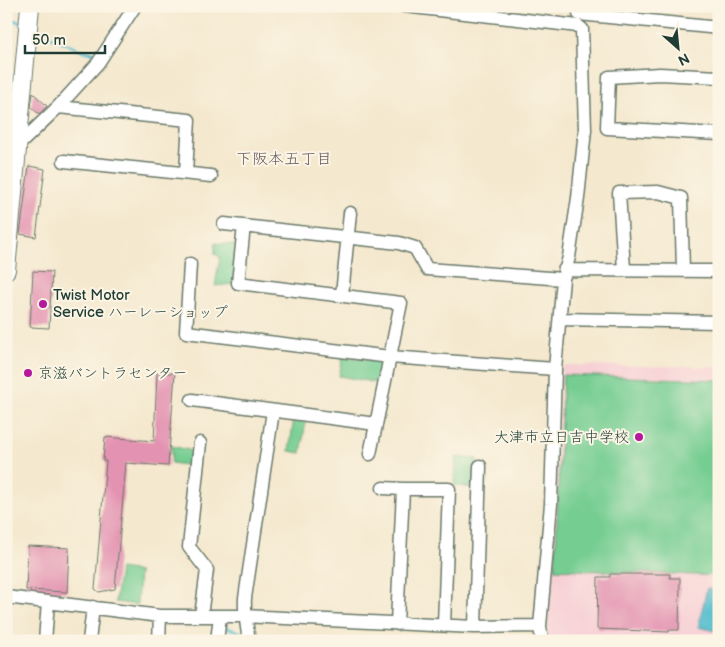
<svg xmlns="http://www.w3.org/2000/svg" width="725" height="647" font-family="'Balsamiq Sans','Klee One',sans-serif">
<rect width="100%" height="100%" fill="#fcf5e5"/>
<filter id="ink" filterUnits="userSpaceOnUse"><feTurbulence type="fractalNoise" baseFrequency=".02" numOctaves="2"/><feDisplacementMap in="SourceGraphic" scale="10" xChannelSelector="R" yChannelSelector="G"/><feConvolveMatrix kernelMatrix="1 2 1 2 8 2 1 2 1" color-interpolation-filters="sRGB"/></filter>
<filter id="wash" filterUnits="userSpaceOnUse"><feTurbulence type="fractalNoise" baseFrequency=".0096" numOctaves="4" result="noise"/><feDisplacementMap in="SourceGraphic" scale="20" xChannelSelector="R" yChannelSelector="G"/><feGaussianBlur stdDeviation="1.12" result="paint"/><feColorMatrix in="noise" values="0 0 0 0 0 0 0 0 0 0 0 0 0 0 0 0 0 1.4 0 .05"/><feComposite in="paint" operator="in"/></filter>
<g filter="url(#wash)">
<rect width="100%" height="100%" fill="#f4e8ce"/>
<!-- built -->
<path fill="#f7cfd5" d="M 566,365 L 719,367 L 719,641 L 547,641 L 562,368 Z"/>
<!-- green -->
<path fill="#75cd92" stroke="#4a8563" d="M 215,243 L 238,245 L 234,284 L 215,286 L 220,257 L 215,254 Z
M 343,357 L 384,361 L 378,383 L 339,376 Z
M 563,375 L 719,380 L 719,576 L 555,569 Z
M 294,418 L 306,419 L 301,453 L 289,451 Z
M 172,446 L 193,451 L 192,466 L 171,463 Z
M 456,457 L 477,459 L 473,488 L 454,485 Z
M 120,569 L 139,572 L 137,605 L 115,602 Z"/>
<!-- water -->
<path fill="#51bccd" stroke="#387c80" d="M 707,588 L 719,591 L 719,621 L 716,631 L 698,627 Z"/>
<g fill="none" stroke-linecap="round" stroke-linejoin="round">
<!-- stream -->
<path stroke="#51bccd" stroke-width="3" d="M 6,17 L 24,24
M 34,29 L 80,50 L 98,54
M 224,627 L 240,632
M 257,638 L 261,641"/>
</g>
<g id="blocks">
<!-- building -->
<path fill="#e393b1" d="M 33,93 L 47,106 L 39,114 L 31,107 Z
M 29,166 L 45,169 L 36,237 L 20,234 Z
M 33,271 L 52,272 L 49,328 L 30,327 Z
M 157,373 L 175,373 L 168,466 L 126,463 L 115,589 L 99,592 L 95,589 L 106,461 L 103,461 L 105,437 L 154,441 Z
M 28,546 L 69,548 L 67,592 L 26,590 Z
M 610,574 L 670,574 L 670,578 L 680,578 L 679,630 L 669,630 L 669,632 L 597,629 L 598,577 L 610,577 Z"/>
</g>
</g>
<g filter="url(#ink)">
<use href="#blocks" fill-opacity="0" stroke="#6a796a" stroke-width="1"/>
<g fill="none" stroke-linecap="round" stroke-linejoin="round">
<!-- minor casing -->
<g stroke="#6a796a" stroke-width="15">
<path id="minor" d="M 404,6 L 578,26 L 582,29 L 585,130 L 578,198 L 569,257 L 563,279 L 555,369 L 551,504 L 540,626 L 542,641
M 579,14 L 719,28
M 719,77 L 660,74 L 609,77 L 607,128 L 719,134
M 58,107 L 189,120 L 186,173
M 6,157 L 58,107 L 98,63 L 135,6
M 64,161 L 211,176
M 224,224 L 399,243 L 415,248 L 427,269 L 563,279
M 244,226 L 238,283 L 401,303 L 370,454
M 190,264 L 186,332 L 390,357 L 555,369
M 624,269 L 619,193 L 658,192 L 681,198 L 683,270
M 564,270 L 719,271
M 342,295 L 350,213
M 560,319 L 719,322
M 192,400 L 376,424
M 200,443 L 189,547 L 207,570 L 201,616
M 383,488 L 403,489 L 397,624
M 403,489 L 449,489 L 444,625
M 6,597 L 160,616 L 244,616 L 475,627 L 540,626
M 475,627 L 480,466
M 45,641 L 48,602
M 89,641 L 93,607
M 159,641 L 160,616
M 217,641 L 220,616
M 249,641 C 247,626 244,613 245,598 L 273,411"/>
</g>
<!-- secondary casing -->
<g stroke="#6a796a" stroke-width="20">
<path id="secondary" d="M 6,270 L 30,6"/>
</g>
<!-- minor -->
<use href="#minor" stroke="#fff" stroke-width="12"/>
<!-- secondary -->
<use href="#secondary" stroke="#fff" stroke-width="18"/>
</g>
</g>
<!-- markers -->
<g fill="#b5179e" stroke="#fcf5e5" stroke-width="2">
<circle cx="43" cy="304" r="5"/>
<circle cx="28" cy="373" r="5"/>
<circle cx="639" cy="437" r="5"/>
</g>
<g text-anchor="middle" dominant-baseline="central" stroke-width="4" stroke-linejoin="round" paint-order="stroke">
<!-- poi labels -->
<g font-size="15" fill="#1f3d34" stroke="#fcf5e5" text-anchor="start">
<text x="53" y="295">Twist Motor<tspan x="53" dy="17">Service ハーレーショップ</tspan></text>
<text x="38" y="373">京滋バントラセンター</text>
<text x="629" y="437" text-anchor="end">大津市立日吉中学校</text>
</g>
<!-- neighbourhood labels -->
<g font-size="16" fill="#645b60" stroke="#fcf5e5">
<text x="284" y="159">下阪本五丁目</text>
</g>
</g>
<!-- margin -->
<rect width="725" height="647" fill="none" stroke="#fcf5e5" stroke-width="25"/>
<!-- north arrow -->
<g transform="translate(678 48) rotate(153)" stroke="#fcf5e5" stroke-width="4" paint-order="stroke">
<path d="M0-4L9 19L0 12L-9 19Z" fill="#1f3d34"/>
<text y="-8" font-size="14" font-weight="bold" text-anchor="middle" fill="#1f3d34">N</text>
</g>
<!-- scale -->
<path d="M25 45v8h80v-8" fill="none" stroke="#1f3d34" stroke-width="2.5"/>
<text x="32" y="45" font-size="15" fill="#1f3d34" stroke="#fcf5e5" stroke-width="4" paint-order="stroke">50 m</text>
</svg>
